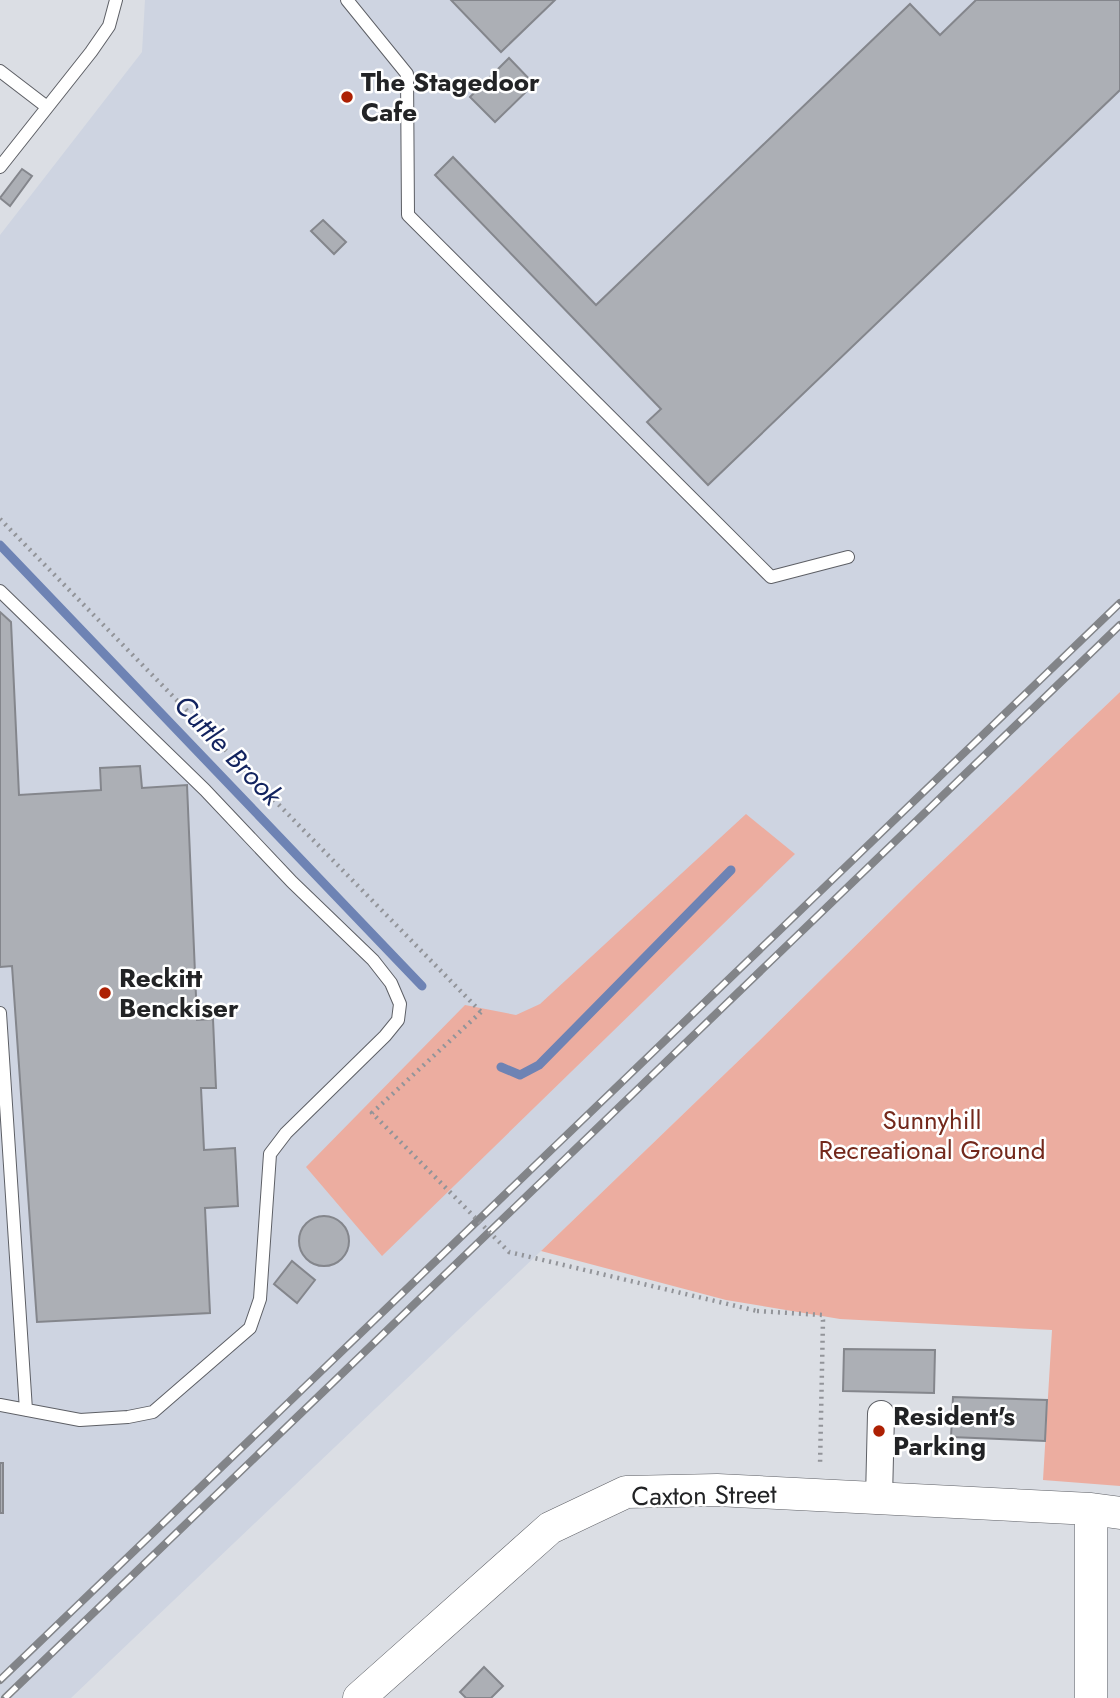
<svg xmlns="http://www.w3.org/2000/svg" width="1120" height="1698" font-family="Jost,sans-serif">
<rect width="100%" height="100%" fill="#dbdee4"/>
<!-- built -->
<path fill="#ced4e1" d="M 145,0 L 1120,0 L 1120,692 L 917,885 L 758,1042 L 541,1251 L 71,1698 L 0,1698 L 0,235 L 142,52 Z"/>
<!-- green -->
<path fill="#ecada0" d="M 1120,692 L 1120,1486 L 1043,1480 L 1052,1330 L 840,1319 L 726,1300 L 541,1251 L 758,1042 L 917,885 Z
M 746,814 L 795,854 L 382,1256 L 306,1167 L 465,1005 L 516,1015 L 540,1004 Z"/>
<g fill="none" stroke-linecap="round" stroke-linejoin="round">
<!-- stream -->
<path stroke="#6e83b4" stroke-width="9" d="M 0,545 L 422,986
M 501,1067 L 520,1075 L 539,1065 L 731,870"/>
</g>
<!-- building -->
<path fill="#acafb5" stroke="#84868c" stroke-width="2" d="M 451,0 L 555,0 L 501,52 Z
M 976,0 L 1120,0 L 1120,90 L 708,485 L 647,422 L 661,409 L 435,175 L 453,157 L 596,305 L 910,4 L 940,35 Z
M 509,58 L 534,84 L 495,122 L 470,97 Z
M 22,169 L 32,176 L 10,206 L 0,198 Z
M 323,220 L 346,242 L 334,254 L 311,231 Z
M 0,612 L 11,622 L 19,795 L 101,790 L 100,768 L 140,766 L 142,788 L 187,785 L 197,1020 L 213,1019 L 216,1088 L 201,1088 L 204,1150 L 235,1148 L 238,1206 L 205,1208 L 210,1313 L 37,1322 L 12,966 L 0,967 Z
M299 1241a25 25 0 1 1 50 0a25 25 0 1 1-50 0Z
M 292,1261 L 315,1280 L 297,1303 L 274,1284 Z
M 844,1349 L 935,1350 L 934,1393 L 843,1391 Z
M 953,1397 L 1047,1400 L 1045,1441 L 951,1437 Z
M 0,1463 L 3,1463 L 3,1513 L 0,1513 Z
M 484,1667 L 503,1686 L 491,1698 L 466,1698 L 460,1692 Z"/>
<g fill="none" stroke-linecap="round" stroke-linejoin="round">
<!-- service casing -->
<g stroke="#5d5f65" stroke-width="14">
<path id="service" d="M 347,0 L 407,74 L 408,215 L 771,577 L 848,557
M 0,71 L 47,107
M 0,167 L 91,52 L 109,26 L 116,0
M 0,591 L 205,790 L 292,882 L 373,960 L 391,983 L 400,1004 L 398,1020 L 385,1036 L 286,1133 L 270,1154 L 260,1299 L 250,1328 L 153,1412 L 128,1417 L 80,1420 L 0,1405
M 0,1013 L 26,1410"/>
</g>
<!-- minor casing -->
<g stroke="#5d5f65" stroke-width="28">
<path id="minor" d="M 879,1498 L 881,1414"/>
</g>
<!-- tertiary casing -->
<g stroke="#5d5f65" stroke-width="33">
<path id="tertiary" d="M 359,1698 L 550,1528 L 626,1492 L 717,1490 L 1091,1509 L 1120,1513
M 1091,1698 L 1091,1509"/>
</g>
<!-- path -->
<path stroke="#929499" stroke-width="4.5" stroke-dasharray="2 5" stroke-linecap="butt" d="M 0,519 L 481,1012
M 757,1311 L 822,1315 L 823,1320 L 820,1466"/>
<!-- service -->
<use href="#service" stroke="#fff" stroke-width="12"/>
<!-- minor -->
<use href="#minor" stroke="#fff" stroke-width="26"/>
<!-- tertiary -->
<use href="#tertiary" stroke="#fff" stroke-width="32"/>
<!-- rail casing -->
<g stroke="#828488" stroke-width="8">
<path id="rail" d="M 0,1680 L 1120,603
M 5,1698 L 1120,625"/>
</g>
<!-- rail -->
<use href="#rail" stroke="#fff" stroke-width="5" stroke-dasharray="16" stroke-linecap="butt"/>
<!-- path-bridge -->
<path stroke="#929499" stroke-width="4.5" stroke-dasharray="2 5" stroke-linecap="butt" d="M 481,1012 L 372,1113 L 509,1252 L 757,1311"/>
</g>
<!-- markers -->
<g fill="#ad2003" stroke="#fff" stroke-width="2.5">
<circle cx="347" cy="97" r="7"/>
<circle cx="105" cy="993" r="7"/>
<circle cx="879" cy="1431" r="7"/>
</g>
<g text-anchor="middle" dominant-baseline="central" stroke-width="5" stroke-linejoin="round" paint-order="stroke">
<!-- poi labels -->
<g font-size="26" font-weight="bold" fill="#222325" stroke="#fff" text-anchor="start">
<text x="361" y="82">The Stagedoor<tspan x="361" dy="30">Cafe</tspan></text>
<text x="119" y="978">Reckitt<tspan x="119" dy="30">Benckiser</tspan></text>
<text x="893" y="1416">Resident's<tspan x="893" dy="30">Parking</tspan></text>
</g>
<!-- park labels -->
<g font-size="26" fill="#73281b" stroke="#fff">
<text x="932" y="1120">Sunnyhill<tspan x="932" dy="30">Recreational Ground</tspan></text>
</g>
<!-- street labels -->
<g font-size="26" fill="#222325" stroke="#fff">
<text transform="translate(704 1495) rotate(-1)">Caxton Street</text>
</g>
<!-- water labels -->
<g font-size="28" font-style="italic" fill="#12235f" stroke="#fff">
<text transform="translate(228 750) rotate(46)">Cuttle Brook</text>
</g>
</g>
</svg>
